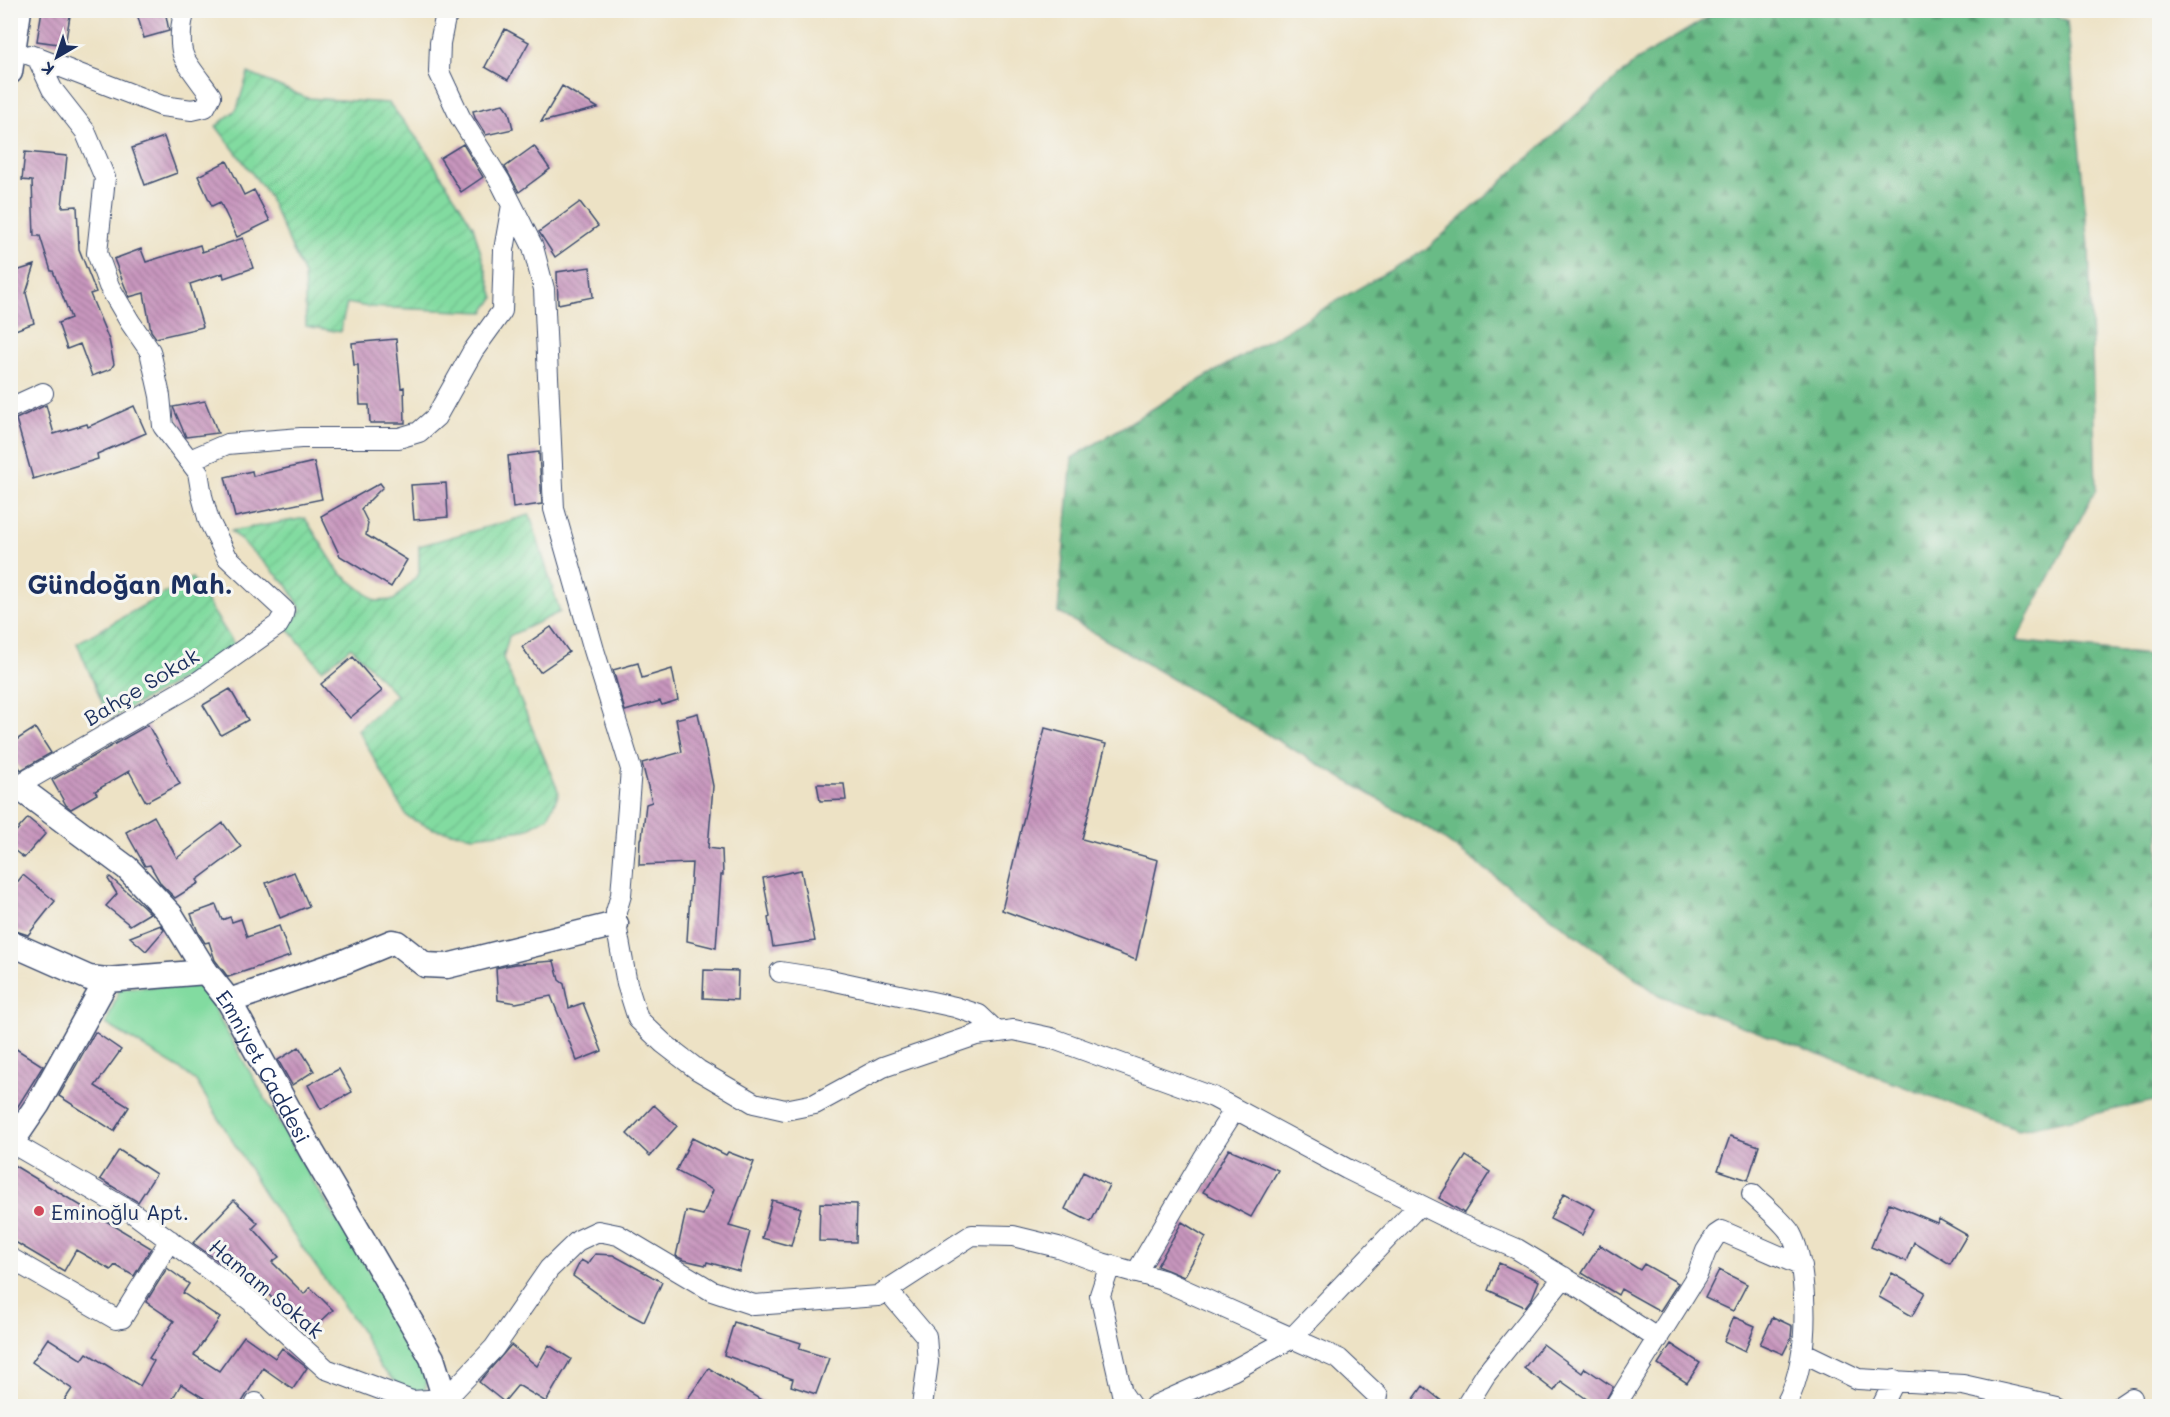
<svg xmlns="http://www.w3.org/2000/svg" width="2170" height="1417" font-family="Mali,sans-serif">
<defs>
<pattern id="forest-firs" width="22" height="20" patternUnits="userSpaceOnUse" patternTransform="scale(1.5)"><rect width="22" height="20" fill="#69bb86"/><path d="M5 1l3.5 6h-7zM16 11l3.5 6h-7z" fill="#569871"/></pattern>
<pattern id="garden-furrows" width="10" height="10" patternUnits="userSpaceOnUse" patternTransform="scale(1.5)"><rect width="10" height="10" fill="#82dba0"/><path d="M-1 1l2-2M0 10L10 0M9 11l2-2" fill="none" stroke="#70bc8c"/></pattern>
<pattern id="building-back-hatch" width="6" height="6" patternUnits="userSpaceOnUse" patternTransform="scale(1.5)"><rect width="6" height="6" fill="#c896bd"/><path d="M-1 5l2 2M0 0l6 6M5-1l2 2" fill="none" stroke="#a27b9d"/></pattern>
</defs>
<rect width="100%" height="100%" fill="#f6f6f2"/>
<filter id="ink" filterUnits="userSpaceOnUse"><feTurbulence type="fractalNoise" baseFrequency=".0167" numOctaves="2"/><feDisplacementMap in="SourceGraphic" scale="12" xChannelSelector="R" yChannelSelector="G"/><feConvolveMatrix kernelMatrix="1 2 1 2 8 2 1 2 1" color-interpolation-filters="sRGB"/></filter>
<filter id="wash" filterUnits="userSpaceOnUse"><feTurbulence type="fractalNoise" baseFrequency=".008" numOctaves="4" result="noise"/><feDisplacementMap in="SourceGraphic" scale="24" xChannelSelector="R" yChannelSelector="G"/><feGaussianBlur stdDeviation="1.35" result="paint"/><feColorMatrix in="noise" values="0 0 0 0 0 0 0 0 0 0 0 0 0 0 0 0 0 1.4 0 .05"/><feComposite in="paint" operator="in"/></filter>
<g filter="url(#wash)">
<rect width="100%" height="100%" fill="#ede2c5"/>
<!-- forest -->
<path fill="url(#forest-firs)" stroke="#427572" stroke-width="1.5" d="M 1720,10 L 2046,10 L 2067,21 L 2089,246 L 2096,489 L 2016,641 L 2159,656 L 2159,1100 L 2019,1130 L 1659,995 L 1431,830 L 1058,612 L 1072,458 L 1195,383 L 1427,249 L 1637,60 Z"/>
<!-- park -->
<path fill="#82dba0" stroke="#4e857f" stroke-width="1.5" d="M 195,985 L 205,990 L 221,1022 L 314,1183 L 419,1351 L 425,1368 L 426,1388 L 418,1394 L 403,1389 L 380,1367 L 360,1329 L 268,1199 L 196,1081 L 180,1069 L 106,1024 L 120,988 Z"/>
<!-- garden -->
<path fill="url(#garden-furrows)" stroke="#4e857f" stroke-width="1.5" d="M 248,73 L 307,98 L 389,103 L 423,146 L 473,226 L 494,298 L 484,312 L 368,307 L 347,303 L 340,332 L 306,326 L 304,275 L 267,193 L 216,126 L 237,109 Z
M 530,515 L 560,612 L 509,636 L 503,658 L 559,793 L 548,817 L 525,830 L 473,836 L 434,829 L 407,817 L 358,730 L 396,695 L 351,647 L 322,670 L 286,626 L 302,610 L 287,585 L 231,531 L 305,518 L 339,572 L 376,601 L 394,600 L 419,574 L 419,546 Z
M 192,578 L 237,649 L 109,719 L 77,643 Z"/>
<g id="blocks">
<!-- building -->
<path fill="url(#building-back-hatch)" d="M 42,10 L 71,10 L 65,45 L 37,41 Z
M 136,10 L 165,10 L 169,31 L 144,38 Z
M 505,29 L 529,42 L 508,80 L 485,67 Z
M 562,86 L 598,108 L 541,122 Z
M 503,104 L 509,112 L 513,129 L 486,135 L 475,118 L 473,111 Z
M 164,137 L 177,173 L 145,185 L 132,148 Z
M 463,144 L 483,177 L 461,192 L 440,158 Z
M 534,146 L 550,169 L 519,192 L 505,167 Z
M 25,152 L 67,156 L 62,207 L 77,206 L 79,249 L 96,292 L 90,294 L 109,340 L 114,364 L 111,369 L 92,376 L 80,344 L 67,349 L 58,323 L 71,318 L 53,271 L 51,271 L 40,236 L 34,236 L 32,181 L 22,180 Z
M 227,161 L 244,195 L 254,190 L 270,221 L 237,237 L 220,202 L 212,206 L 198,176 Z
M 580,202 L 598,226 L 555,257 L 539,232 Z
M 243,238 L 253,268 L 224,278 L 223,273 L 190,284 L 203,327 L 156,338 L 151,331 L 144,293 L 129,297 L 114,259 L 141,249 L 146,262 L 200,245 L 202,252 Z
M 35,265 L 26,293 L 34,323 L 10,332 L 10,273 Z
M 590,267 L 593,297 L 558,304 L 557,272 Z
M 396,339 L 401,388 L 404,387 L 405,423 L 370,423 L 369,405 L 360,405 L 358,365 L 354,365 L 352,343 Z
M 205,401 L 218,433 L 186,437 L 173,407 Z
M 46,405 L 54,434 L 87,424 L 88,427 L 134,406 L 146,433 L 97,454 L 98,459 L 33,479 L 16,419 Z
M 539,452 L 542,504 L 513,508 L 508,456 Z
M 314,462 L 322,499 L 235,517 L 225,477 L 252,471 L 253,476 Z
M 380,483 L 383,487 L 361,509 L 368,523 L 366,535 L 407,560 L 391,587 L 340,556 L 321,516 Z
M 446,483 L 448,517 L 414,520 L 411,485 Z
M 551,627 L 569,652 L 540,672 L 522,647 Z
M 353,657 L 382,691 L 350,718 L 321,684 Z
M 638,663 L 642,678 L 672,669 L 678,700 L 662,705 L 660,701 L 625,711 L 613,670 Z
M 230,689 L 248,720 L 221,735 L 203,705 Z
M 698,713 L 713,786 L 708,848 L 722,850 L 723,875 L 721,875 L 716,948 L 687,941 L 692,863 L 639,865 L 640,839 L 642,838 L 646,804 L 652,802 L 642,763 L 682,752 L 676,719 Z
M 148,725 L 180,784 L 146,802 L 129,771 L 95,791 L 97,794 L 71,809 L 66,805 L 52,780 Z
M 35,728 L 51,753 L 21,770 L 10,754 L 10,744 Z
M 1045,728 L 1106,744 L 1082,839 L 1158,860 L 1136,960 L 1002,910 Z
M 817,784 L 844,784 L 846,800 L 820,801 Z
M 154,816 L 177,858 L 223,823 L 241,847 L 197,880 L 199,883 L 175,898 L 161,884 L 150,865 L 145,866 L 126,832 Z
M 28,818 L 46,833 L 24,858 L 10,847 L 10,838 Z
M 801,870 L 815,941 L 773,947 L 768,918 L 770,917 L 763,878 Z
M 294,872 L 309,906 L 280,918 L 266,883 Z
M 23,875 L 55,901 L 28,935 L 10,929 L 10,891 Z
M 110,877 L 143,906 L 150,913 L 130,925 L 106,906 L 117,894 L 108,879 Z
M 216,905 L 222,920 L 230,917 L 232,922 L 241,919 L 247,937 L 279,926 L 290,956 L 228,977 L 215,960 L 209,942 L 205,943 L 198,932 L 191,914 Z
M 161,925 L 164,930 L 146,951 L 130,937 Z
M 554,961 L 559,980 L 564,984 L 569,1008 L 583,1003 L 602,1051 L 577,1061 L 551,996 L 516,1003 L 498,1000 L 496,968 L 515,964 Z
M 704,970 L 738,971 L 737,1000 L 703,998 Z
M 95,1032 L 121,1050 L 95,1086 L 129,1107 L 114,1131 L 59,1096 Z
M 10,1045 L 43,1066 L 10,1119 Z
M 299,1047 L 314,1071 L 292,1085 L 278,1060 Z
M 339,1069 L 352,1092 L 321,1109 L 308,1085 Z
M 654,1105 L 677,1126 L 650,1156 L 627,1134 Z
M 1730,1136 L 1759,1146 L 1748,1180 L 1718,1170 Z
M 692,1138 L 726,1155 L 728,1152 L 754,1162 L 729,1226 L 750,1232 L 739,1271 L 707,1262 L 706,1265 L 684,1260 L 676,1256 L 686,1211 L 703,1215 L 713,1190 L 676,1171 Z
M 1229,1149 L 1278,1170 L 1251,1217 L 1203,1192 Z
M 119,1150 L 156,1174 L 138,1202 L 100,1179 Z
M 1466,1156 L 1490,1172 L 1464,1213 L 1439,1198 Z
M 10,1163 L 151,1248 L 134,1276 L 115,1265 L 111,1270 L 76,1250 L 64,1271 L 10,1239 Z
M 1083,1172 L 1109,1185 L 1091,1222 L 1065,1209 Z
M 1564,1193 L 1595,1209 L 1582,1235 L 1550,1219 Z
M 234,1200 L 258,1223 L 253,1228 L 279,1257 L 272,1262 L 304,1294 L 310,1287 L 333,1310 L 311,1331 L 284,1303 L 280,1306 L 253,1279 L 247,1283 L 225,1258 L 221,1263 L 193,1243 Z
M 772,1200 L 801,1208 L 791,1246 L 762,1238 Z
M 820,1203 L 857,1204 L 856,1242 L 819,1241 Z
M 1889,1203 L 1937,1223 L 1939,1219 L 1967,1235 L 1950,1264 L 1914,1242 L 1906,1261 L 1871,1247 Z
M 1182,1222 L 1206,1237 L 1184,1277 L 1157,1266 Z
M 1600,1245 L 1640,1270 L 1644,1264 L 1678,1283 L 1660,1311 L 1621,1289 L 1618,1295 L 1582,1273 Z
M 595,1254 L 613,1255 L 662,1282 L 644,1322 L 618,1308 L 573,1276 L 581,1260 L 588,1264 Z
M 1499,1263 L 1539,1281 L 1532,1298 L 1525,1307 L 1488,1290 Z
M 167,1268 L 189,1284 L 183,1293 L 220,1318 L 194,1355 L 219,1371 L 244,1336 L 275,1358 L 282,1348 L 307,1368 L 293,1389 L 263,1368 L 239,1407 L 218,1407 L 181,1384 L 168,1407 L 60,1407 L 72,1389 L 32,1362 L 48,1338 L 82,1360 L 87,1353 L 140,1386 L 154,1361 L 149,1358 L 174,1321 L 146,1302 Z
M 1719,1270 L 1747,1284 L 1733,1311 L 1705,1298 Z
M 1892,1273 L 1925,1292 L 1912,1316 L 1879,1297 Z
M 1734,1317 L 1755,1326 L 1745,1351 L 1724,1341 Z
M 1773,1317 L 1792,1326 L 1791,1338 L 1783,1354 L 1760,1344 Z
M 734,1322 L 801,1343 L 799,1349 L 829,1358 L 816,1394 L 791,1386 L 793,1379 L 724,1355 Z
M 1543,1344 L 1582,1373 L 1585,1368 L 1613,1387 L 1602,1407 L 1598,1407 L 1561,1381 L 1554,1391 L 1524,1368 Z
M 1671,1344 L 1700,1363 L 1687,1383 L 1658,1364 Z
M 511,1345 L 537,1366 L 549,1345 L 571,1359 L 546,1402 L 518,1385 L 504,1402 L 479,1382 Z
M 709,1368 L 718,1374 L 773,1407 L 682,1407 Z
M 1423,1386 L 1449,1407 L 1408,1407 Z"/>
</g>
</g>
<g filter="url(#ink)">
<use href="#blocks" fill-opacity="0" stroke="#3a4a6d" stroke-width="1.5"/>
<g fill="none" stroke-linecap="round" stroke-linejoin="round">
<!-- minor casing -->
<g stroke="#3a4a6d" stroke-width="22">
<path id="minor" d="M 452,10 L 445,18 L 440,43 L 439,72 L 460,117 L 500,181 L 533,247 L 544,289 L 554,509 L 594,650 L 631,769 L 621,895 L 616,912 L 616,924 L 627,984 L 638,1019 L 663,1043 L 698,1070 L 754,1103 L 785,1110 L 815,1104 L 883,1067 L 976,1035 L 1014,1030 L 1051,1038 L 1213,1097 L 1347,1169 L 1459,1224 L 1517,1249 L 1573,1283 L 1658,1339
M 30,55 L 162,106 L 192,110 L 205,107 L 211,96 C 205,87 187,65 184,57 C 179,46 180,21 186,10
M 10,408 L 43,393
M 190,460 L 227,444 L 301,438 L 399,438 L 419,432 L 436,417 L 473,351 L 502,311 L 504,250 L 512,205
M 17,786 L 198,682 L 278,625 L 282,618 L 284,610 L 227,557 L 209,521 L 202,496 L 198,472 L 163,426 L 160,396 L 150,351 L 130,322 L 109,286 L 97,253 L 105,178 L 85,131 L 52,89 L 37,57
M 780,972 L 826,979 L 955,1007 L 979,1015 L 997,1032
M 10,1142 L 133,1213 L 251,1301 L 326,1369 L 412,1401 L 445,1399
M 1752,1194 C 1762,1204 1785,1223 1791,1234 C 1806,1262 1807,1327 1801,1358 C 1798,1375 1793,1392 1785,1406
M 10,1258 L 116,1319 L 122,1318 L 170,1240
M 1110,1265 L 1100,1295 L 1122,1393 L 1131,1406
M 1136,1273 L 1203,1159 L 1235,1109
M 887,1290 L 926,1336 L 928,1362 L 922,1406
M 1802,1352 L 1858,1379 L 1963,1385 L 2056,1406
M 255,1406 L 256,1403
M 439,1406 L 494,1348 L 549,1269 L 579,1240 L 598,1231 L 618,1235 L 712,1291 L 754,1305 L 878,1296 L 972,1235 L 1013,1236 L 1058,1247 L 1102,1263 L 1162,1280 L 1339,1359 L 1378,1396
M 1154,1406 L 1232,1371 L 1292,1338 L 1419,1205
M 1466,1406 L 1486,1374 L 1564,1277
M 1615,1406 L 1697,1275 L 1706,1251 L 1716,1235 L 1722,1231 L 1802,1266
M 1882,1406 L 1895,1380
M 2120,1406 L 2132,1398"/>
</g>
<!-- tertiary casing -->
<g stroke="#3a4a6d" stroke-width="27">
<g id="tertiary">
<path d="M 10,72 L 19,10"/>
<path id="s1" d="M 10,781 L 127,868 L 171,915 L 206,972 L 229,1001 L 312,1152 L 432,1358 L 447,1406"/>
<path d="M 10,943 L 89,978 L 107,980 L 206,972"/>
<path d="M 229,1001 L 346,961 L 392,942 L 397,943 L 425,965 L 447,966 L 616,924"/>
<path d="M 10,1145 L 38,1104 L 107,980"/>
</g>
</g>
<!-- minor -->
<use href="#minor" stroke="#fff" stroke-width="20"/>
<!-- tertiary -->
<use href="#tertiary" stroke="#fff" stroke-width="24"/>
</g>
</g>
<!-- markers -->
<circle fill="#d1495b" stroke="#f6f6f2" stroke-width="2" cx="39" cy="1211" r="6"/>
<g text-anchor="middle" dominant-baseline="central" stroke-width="6" stroke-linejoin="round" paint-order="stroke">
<!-- street labels -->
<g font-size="21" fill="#1b2f5e" stroke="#f6f6f2">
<text transform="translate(141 686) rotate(-31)">Bahçe Sokak</text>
<text stroke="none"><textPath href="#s1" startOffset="388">Emniyet Caddesi</textPath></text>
<text transform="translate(267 1288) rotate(40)">Hamam Sokak</text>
</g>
<!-- poi labels -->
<g font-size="21" fill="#1b2f5e" stroke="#f6f6f2" text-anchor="start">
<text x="51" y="1211">Eminoğlu Apt.</text>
</g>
<!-- district labels -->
<g font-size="27" font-weight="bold" fill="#1b2f5e" stroke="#f6f6f2">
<text x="130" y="583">Gündoğan Mah.</text>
</g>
</g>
<!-- margin -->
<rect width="2170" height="1417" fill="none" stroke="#f6f6f2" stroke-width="36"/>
<!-- north arrow -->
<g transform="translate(57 57) rotate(219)" stroke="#f6f6f2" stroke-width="4.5" paint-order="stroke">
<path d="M0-4.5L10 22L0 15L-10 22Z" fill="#1b2f5e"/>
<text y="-9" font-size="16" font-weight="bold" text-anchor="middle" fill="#1b2f5e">K</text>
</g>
</svg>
